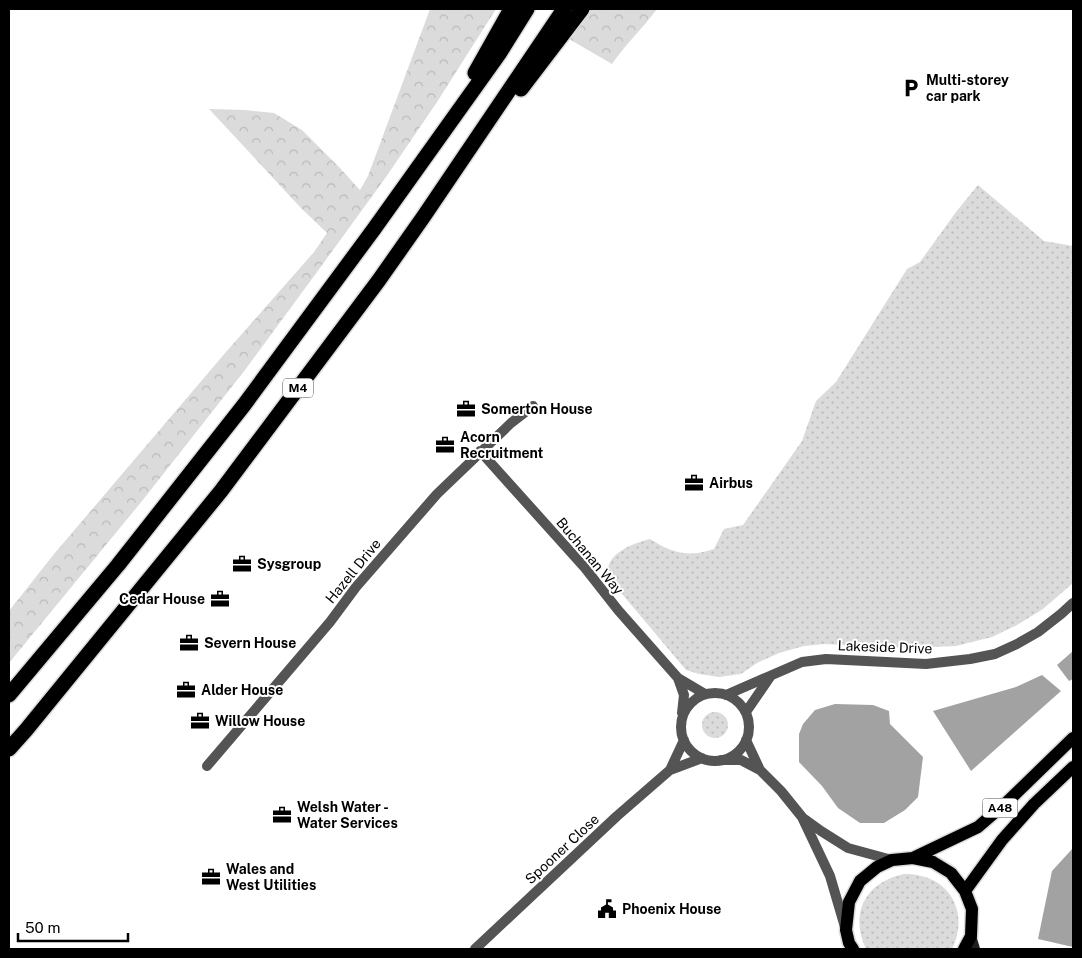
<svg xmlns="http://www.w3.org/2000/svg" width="1082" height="958" font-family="'Public Sans',sans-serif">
<defs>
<pattern id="grass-dots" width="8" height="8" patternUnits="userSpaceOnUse" patternTransform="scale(1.25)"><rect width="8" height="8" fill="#dbdbdb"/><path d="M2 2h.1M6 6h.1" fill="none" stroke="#bababa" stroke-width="1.8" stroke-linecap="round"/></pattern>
<pattern id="forest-crowns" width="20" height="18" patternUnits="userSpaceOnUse" patternTransform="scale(1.25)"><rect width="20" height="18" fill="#dbdbdb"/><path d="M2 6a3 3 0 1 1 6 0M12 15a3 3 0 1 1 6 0" fill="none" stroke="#bababa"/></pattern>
</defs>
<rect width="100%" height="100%" fill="#fff"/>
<!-- grass -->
<path fill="url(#grass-dots)" d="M 978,185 L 1044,241 L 1073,246 L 1073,583 L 1043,609 L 1017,625 L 992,637 L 956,646 L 912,648 L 824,644 L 804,646 L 779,653 L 757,663 L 741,674 L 719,677 L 699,674 L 686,670 L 612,582 C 611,579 608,575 608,571 C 608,552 635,543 650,539 C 673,553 687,558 714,549 L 724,529 L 743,525 L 802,441 L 816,401 L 836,382 L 907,269 L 920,262 L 956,212 Z
M702 725a13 13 0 1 1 26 0a13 13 0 1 1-26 0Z
M 904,874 C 947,873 971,910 952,949 L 866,949 C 849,913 866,882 904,874 Z"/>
<!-- forest -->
<path fill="url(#forest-crowns)" d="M 430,9 L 496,9 L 437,102 L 386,177 L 320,268 L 245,370 L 142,501 L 9,663 L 9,611 L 54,554 L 226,352 L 314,252 L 327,233 L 301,208 L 209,109 L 245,110 L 274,113 L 302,130 L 339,167 L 360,190 L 368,176 Z
M 591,9 L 657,9 C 643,28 625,45 612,64 L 569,39 Z"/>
<!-- water -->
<path fill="#a2a2a2" d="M 1073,651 L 1073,679 L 1069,681 L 1057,665 Z
M 1042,675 L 1061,691 L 971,771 L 933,711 L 1016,687 Z
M 835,704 L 873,705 L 889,711 L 890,724 L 923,757 L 918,797 L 905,810 L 884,823 L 860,823 L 838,808 L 822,786 L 799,762 L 799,734 L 803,724 L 815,710 Z
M 1073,848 L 1073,947 L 1038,939 L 1052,871 Z"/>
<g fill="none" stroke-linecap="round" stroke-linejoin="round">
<!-- primary casing -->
<g stroke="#dbdbdb" stroke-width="15">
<path id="primary" d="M 913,858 L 978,827 L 1007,802 L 1073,738
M 965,891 L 1002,840 L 1034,804 L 1073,767
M 853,949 L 849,943 L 846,930 L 849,902 L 860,881 L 877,867 L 892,860 L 913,858 L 933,862 L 951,873 L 965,891 L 972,909 L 971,936 L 964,949"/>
</g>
<!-- highway casing -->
<g stroke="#dbdbdb" stroke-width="18">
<path id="highway" d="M 475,73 L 511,9
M 521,89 L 582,9
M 9,695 L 118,565 L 244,405 L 374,229 L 499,54 L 527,9
M 9,749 L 26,730 L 221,491 L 379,280 L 424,216 L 564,9"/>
</g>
<!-- street -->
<path stroke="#545454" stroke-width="10" d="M 480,451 L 585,568 L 618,610 L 678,678 L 705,694
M 678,678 L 684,695 L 682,713
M681 727a34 34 0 1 1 68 0a34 34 0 1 1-68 0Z
M 726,695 L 802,662 L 826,659 L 926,664 L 970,659 L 995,654 L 1017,644 L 1038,632 L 1061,614 L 1073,603
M 746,712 L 770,677
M 746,740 L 760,770
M 721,760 L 741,760 L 760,770 L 781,791 L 802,817 L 830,876 L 845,927
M 207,766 L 330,622 L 356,587 L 437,494 L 511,423 L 533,406
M 670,770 L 684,740
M 803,818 L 821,831 L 848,848 L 892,860
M 475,949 L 617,816 L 670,770 L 702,758"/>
<!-- secondary -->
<path stroke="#212121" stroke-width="10" d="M 971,936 L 975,949"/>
<!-- primary -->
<use href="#primary" stroke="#000" stroke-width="12"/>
<!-- highway -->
<use href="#highway" stroke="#000" stroke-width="15"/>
</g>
<!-- icons -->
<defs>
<g id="parking-bare" transform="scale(1.5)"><path d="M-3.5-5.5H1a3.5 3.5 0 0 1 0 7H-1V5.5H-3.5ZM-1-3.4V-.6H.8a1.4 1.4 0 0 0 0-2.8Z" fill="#000" stroke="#fff" stroke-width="2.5" paint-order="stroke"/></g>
<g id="office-bare" transform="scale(1.5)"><path d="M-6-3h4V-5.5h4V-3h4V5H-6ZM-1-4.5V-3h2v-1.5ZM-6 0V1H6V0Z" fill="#000" stroke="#fff" stroke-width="2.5" paint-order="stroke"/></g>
<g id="civic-bare" transform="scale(1.5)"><path d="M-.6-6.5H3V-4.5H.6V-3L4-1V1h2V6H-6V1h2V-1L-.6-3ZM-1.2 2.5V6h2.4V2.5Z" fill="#000" stroke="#fff" stroke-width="2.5" paint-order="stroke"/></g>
</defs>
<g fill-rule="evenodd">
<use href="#parking-bare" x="911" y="88"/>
<use href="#office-bare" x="466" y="409"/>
<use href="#office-bare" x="445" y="445"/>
<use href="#office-bare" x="694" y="483"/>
<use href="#office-bare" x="242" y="564"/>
<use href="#office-bare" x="220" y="599"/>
<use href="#office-bare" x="189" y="643"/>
<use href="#office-bare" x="186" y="690"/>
<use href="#office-bare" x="200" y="721"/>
<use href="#office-bare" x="282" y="815"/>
<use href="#office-bare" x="211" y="877"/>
<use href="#civic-bare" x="607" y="909"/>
</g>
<g text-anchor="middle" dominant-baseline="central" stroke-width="4" stroke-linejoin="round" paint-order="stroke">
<!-- shield labels -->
<g fill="#fff" stroke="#4c4c4c" stroke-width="1">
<rect x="283" y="378.5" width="30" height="19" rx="4"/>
<rect x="982.5" y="798.5" width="35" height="19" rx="4"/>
</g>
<g font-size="12" font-weight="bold" fill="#000">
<text x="298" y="388">M4</text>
<text x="1000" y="808">A48</text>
</g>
<!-- poi labels -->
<g font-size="14" font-weight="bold" fill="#000" stroke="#fff" text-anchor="start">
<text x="926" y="80">Multi-storey<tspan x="926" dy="16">car park</tspan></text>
<text x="481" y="409">Somerton House</text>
<text x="460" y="437">Acorn<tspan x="460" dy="16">Recruitment</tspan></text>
<text x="709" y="483">Airbus</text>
<text x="257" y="564">Sysgroup</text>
<text x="205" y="599" text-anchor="end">Cedar House</text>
<text x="204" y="643">Severn House</text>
<text x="201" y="690">Alder House</text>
<text x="215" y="721">Willow House</text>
<text x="297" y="807">Welsh Water -<tspan x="297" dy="16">Water Services</tspan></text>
<text x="226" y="869">Wales and<tspan x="226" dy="16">West Utilities</tspan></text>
<text x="622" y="909">Phoenix House</text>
</g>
<!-- street labels -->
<g font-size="14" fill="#000" stroke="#fff">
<text transform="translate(590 556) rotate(50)">Buchanan Way</text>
<text transform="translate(353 571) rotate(-51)">Hazell Drive</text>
<text transform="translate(885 647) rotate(2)">Lakeside Drive</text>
<text transform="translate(562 849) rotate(-43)">Spooner Close</text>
</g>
</g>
<!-- border -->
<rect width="1082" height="958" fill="none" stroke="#000000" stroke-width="20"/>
<!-- scale -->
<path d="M18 933v8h110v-8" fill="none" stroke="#000000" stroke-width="2.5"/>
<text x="25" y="933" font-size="15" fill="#000000" stroke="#ffffff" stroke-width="4" paint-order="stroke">50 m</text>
</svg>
